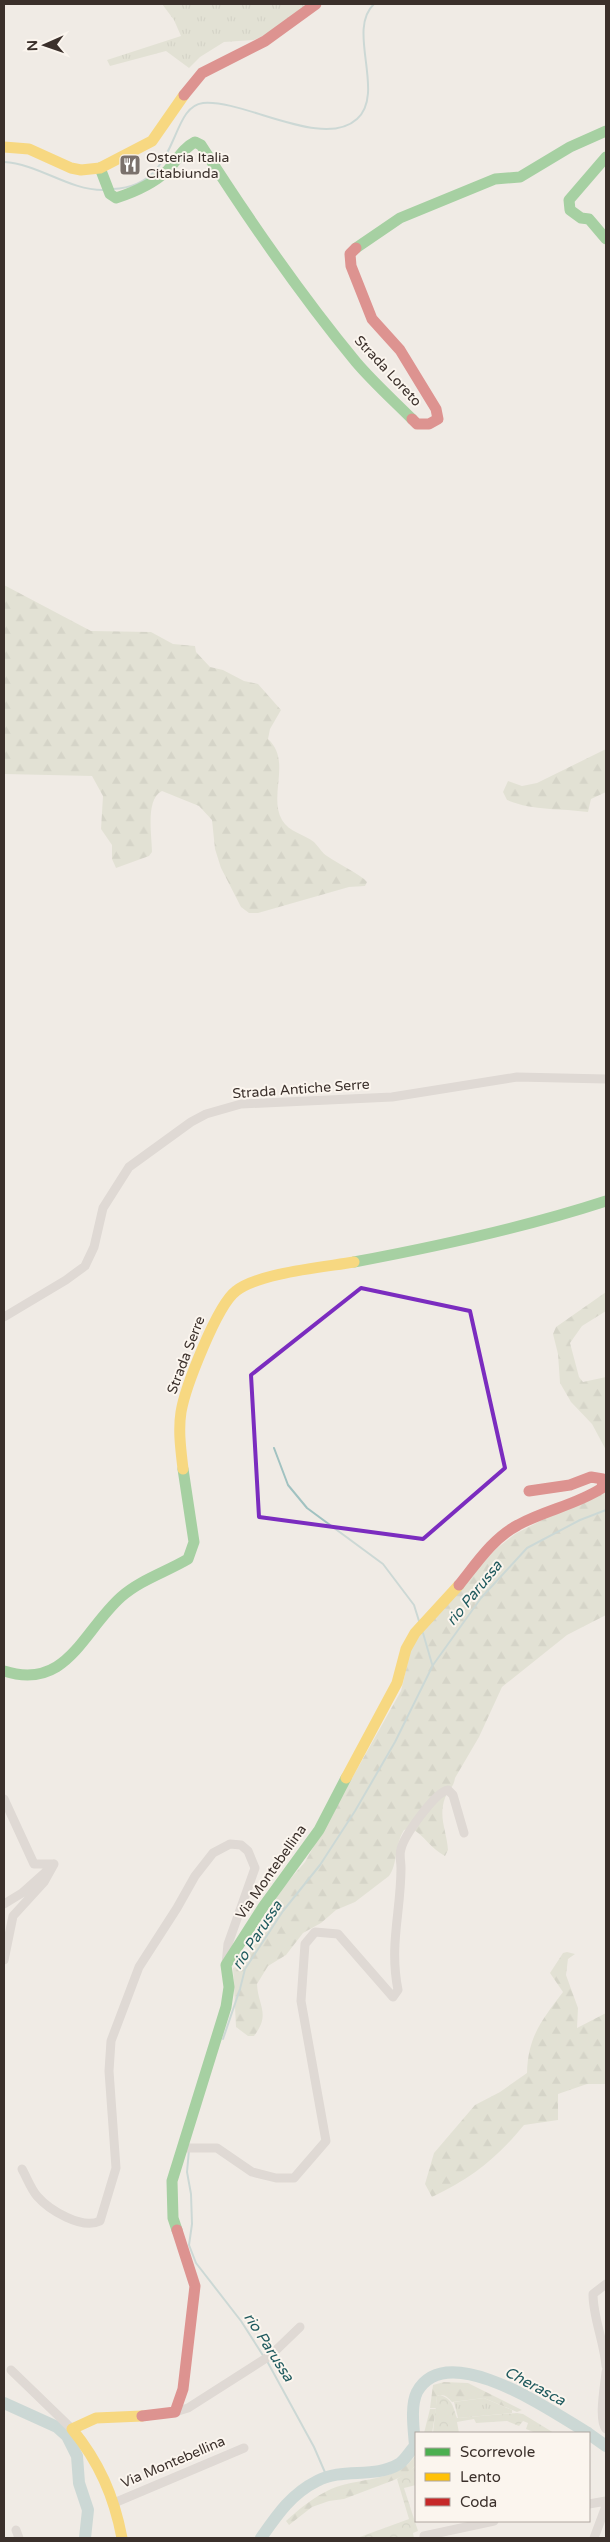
<svg xmlns="http://www.w3.org/2000/svg" width="610" height="2542" font-family="'Varela Round',sans-serif">
<defs>
<pattern id="grass-tufts" width="24" height="20" patternUnits="userSpaceOnUse" patternTransform="scale(1.25)"><rect width="24" height="20" fill="#d1d6bf"/><path d="M3 7l-1-3M5 7V3M7 7l1-3M15 17l-1-3M17 17v-4M19 17l1-3" fill="none" stroke="#b4b8a4"/></pattern>
<pattern id="forest-firs" width="22" height="20" patternUnits="userSpaceOnUse" patternTransform="scale(1.25)"><rect width="22" height="20" fill="#d1d6bf"/><path d="M5 1l3.5 6h-7zM16 11l3.5 6h-7z" fill="#b4b8a4"/></pattern>
<pattern id="park-crowns" width="20" height="18" patternUnits="userSpaceOnUse" patternTransform="scale(1.25)"><rect width="20" height="18" fill="#d1d6bf"/><path d="M2 6a3 3 0 1 1 6 0M12 15a3 3 0 1 1 6 0" fill="none" stroke="#b4b8a4"/></pattern>
</defs>
<rect width="100%" height="100%" fill="#f0ebe5"/>
<!-- grass -->
<path fill="url(#grass-tufts)" d="M 162,4 L 308,4 L 269,33 L 254,40 L 224,42 L 200,57 L 189,68 L 166,51 L 110,66 L 107,60 L 181,36 L 174,20 Z
M 484,2398 L 512,2410 L 512,2413 L 458,2418 L 454,2402 Z"/>
<!-- forest -->
<path fill="url(#forest-firs)" d="M 4,585 L 91,631 L 151,632 L 173,644 L 195,646 L 196,652 L 210,667 L 223,670 L 244,681 L 258,684 L 281,710 L 270,729 L 268,739 C 292,761 268,795 282,820 C 289,832 304,834 314,842 C 319,847 322,853 327,856 C 339,864 352,870 364,879 L 367,882 L 365,886 L 349,887 L 258,913 L 249,913 L 241,907 L 221,868 L 215,849 L 212,820 L 199,806 L 162,791 C 145,799 152,836 152,852 L 149,856 L 116,868 L 112,859 L 112,845 L 101,829 L 103,796 L 92,776 L 4,774 Z
M 606,749 L 606,792 L 591,799 L 588,812 C 561,808 533,811 507,800 L 503,792 L 508,781 L 522,786 L 537,783 Z
M 606,1292 L 606,1311 L 582,1326 L 570,1343 L 579,1377 L 583,1382 L 606,1377 L 606,1450 L 592,1424 L 571,1402 L 560,1383 L 558,1354 L 553,1334 L 556,1327 Z
M 606,1487 L 606,1615 L 567,1635 L 502,1687 L 479,1737 L 455,1778 C 454,1787 448,1790 445,1798 C 438,1817 447,1832 448,1850 L 445,1856 C 431,1849 425,1836 411,1828 L 404,1830 C 394,1846 398,1864 389,1876 L 355,1902 L 336,1910 L 321,1923 L 303,1933 L 286,1955 L 268,1966 L 257,1984 C 258,2006 271,2014 254,2036 L 248,2036 L 236,2027 L 233,1968 L 245,1963 L 251,1949 L 266,1932 L 278,1893 L 305,1862 L 401,1691 L 411,1649 L 425,1625 L 496,1549 L 515,1534 Z
M 567,1952 L 575,1954 L 568,1959 L 566,1975 L 578,2008 L 577,2028 L 606,2013 L 606,2084 L 587,2084 L 558,2094 L 558,2120 L 524,2125 C 496,2159 472,2178 432,2197 L 425,2184 L 434,2153 L 475,2105 L 500,2092 L 527,2073 C 528,2036 542,2020 563,1992 L 550,1973 L 563,1953 Z
M 444,2382 L 468,2383 L 522,2410 L 517,2412 L 484,2398 L 452,2402 C 448,2397 443,2393 437,2396 L 436,2408 L 430,2408 L 433,2385 Z
M 430,2409 L 436,2409 L 432,2433 L 424,2433 Z
M 416,2455 L 416,2465 L 407,2474 L 394,2480 L 344,2499 L 329,2501 L 312,2507 L 289,2525 L 286,2521 C 300,2508 314,2497 331,2489 C 359,2477 396,2483 416,2455 Z"/>
<!-- park -->
<path fill="url(#park-crowns)" d="M 440,2395 C 453,2399 453,2407 457,2418 L 517,2413 L 523,2414 L 554,2433 L 536,2433 L 526,2429 L 528,2423 L 523,2421 L 519,2426 L 507,2421 L 476,2423 L 474,2419 L 457,2422 L 459,2433 L 433,2433 L 437,2396 Z
M 416,2466 L 416,2485 L 404,2488 L 418,2531 L 413,2533 L 414,2538 L 357,2538 L 409,2519 L 397,2479 Z"/>
<g fill="none" stroke-linecap="round" stroke-linejoin="round">
<!-- stream -->
<path stroke="#a1c2c1" stroke-width="2" d="M 4,162 C 39,164 68,190 103,190
M 113,189 C 181,186 168,107 203,103 C 244,99 323,150 357,119 C 386,93 346,30 374,4
M 274,1448 L 288,1485 L 307,1508 L 383,1564 L 414,1605 L 419,1621
M 423,1633 L 432,1664
M 223,2039 L 240,1989 L 245,1969 L 283,1911 L 320,1865 L 355,1811 L 395,1742 L 433,1665 L 481,1598 L 527,1548 L 580,1520 L 606,1510
M 189,2150 L 187,2172 L 191,2194 L 192,2224 L 189,2245 L 196,2263 L 241,2321 L 264,2357
M 267,2361 L 314,2447 L 327,2477"/>
<!-- river -->
<path stroke="#a1c2c1" stroke-width="12" d="M 4,2403 L 57,2427 L 67,2436 L 77,2456 L 79,2483 L 88,2510 L 85,2538
M 589,2434 L 606,2446
M 261,2538 C 277,2515 291,2494 317,2481 C 343,2467 374,2479 399,2464 C 405,2460 410,2451 415,2446 C 414,2431 410,2406 417,2392 C 447,2337 554,2413 588,2433"/>
<!-- street -->
<path stroke="#c9c3be" stroke-width="9" d="M 4,1317 L 66,1280 L 85,1266 L 94,1247 L 103,1208 L 129,1167 L 191,1122 L 206,1114 L 241,1104 L 392,1097 L 517,1077 L 606,1079
M 4,1799 L 34,1864 L 54,1864
M 4,1904 L 22,1893 L 50,1868
M 4,1960 L 13,1916 L 44,1882 L 54,1864
M 184,2148 L 217,2148 L 252,2172 L 276,2178 L 294,2178 L 326,2141 L 301,2001 L 305,1944 L 315,1932 L 338,1934 L 393,1997 L 398,1990 C 389,1945 401,1911 401,1868 C 401,1861 399,1855 401,1849 C 404,1836 435,1792 448,1790 L 453,1795 L 464,1833
M 22,2169 C 27,2178 31,2189 37,2196 C 49,2210 82,2230 100,2221 L 116,2168 L 109,2071 L 111,2041 L 139,1967 L 177,1908 L 195,1876 L 213,1853 L 230,1844 L 241,1845 L 248,1851 L 255,1868 L 228,1944 L 226,1965
M 606,2284 L 593,2294 C 593,2318 604,2341 606,2366
M 11,2370 L 72,2429
M 606,2372 C 605,2385 598,2420 606,2429
M 175,2412 L 188,2408 L 271,2355 L 300,2327
M 114,2503 L 244,2448
M 589,2504 L 606,2501
M 16,2530 L 19,2538
M 424,2538 L 424,2536 L 494,2521
M 594,2538 L 606,2506"/>
<!-- fast -->
<path stroke="#4caf50" stroke-width="11" d="M 606,157 L 569,200 L 570,210 L 581,218 L 589,219 L 606,239
M 100,168 L 110,194 L 116,198 C 135,192 153,184 168,170 C 177,160 183,148 195,142 L 201,145 C 249,220 299,293 356,362 C 373,382 393,400 412,419
M 356,248 L 400,218 L 495,179 L 520,177 L 570,147 L 606,131
M 354,1262 C 440,1246 523,1228 606,1201
M 4,1671 C 67,1691 82,1632 121,1597 C 140,1580 166,1572 188,1559 L 194,1542 L 183,1469
M 177,2230 L 173,2218 L 172,2181 L 226,2007 L 229,1987 L 226,1965 L 263,1907 L 319,1830 L 346,1778"/>
<!-- slow -->
<path stroke="#ffc107" stroke-width="11" d="M 4,147 L 29,149 L 71,168 L 81,170 L 100,168 L 152,141 L 184,95
M 183,1469 C 181,1451 178,1431 181,1412 C 185,1388 217,1305 236,1291 C 258,1273 325,1267 354,1262
M 346,1778 L 397,1683 L 406,1649 L 415,1633 L 459,1585
M 122,2538 C 114,2496 99,2462 72,2429 L 96,2418 L 142,2416"/>
<!-- jam -->
<path stroke="#c62828" stroke-width="11" d="M 184,95 L 202,73 L 265,41 L 316,4
M 356,248 L 350,254 L 351,266 L 372,319 L 400,350 L 436,409 L 438,419 L 429,424 L 417,424 L 412,419
M 459,1585 C 476,1564 493,1538 518,1525 C 545,1510 576,1505 602,1488 L 603,1479 L 591,1477 L 570,1485 L 529,1491
M 142,2416 L 175,2412 L 183,2389 L 195,2286 L 177,2230"/>
</g>
<!-- marked area -->
<path d="M0 0H610V2542H0ZM 361,1288 L 470,1311 L 505,1468 L 423,1539 L 259,1517 L 251,1375 Z" fill="#f0ebe5" fill-opacity=".55" fill-rule="evenodd"/>
<path fill="none" stroke="#7b2cbf" stroke-width="4" stroke-linejoin="round" d="M 361,1288 L 470,1311 L 505,1468 L 423,1539 L 259,1517 L 251,1375 Z"/>
<!-- icons -->
<defs>
<g id="restaurant-square" transform="scale(1.125)"><rect x="-9" y="-9" width="18" height="18" rx="4" fill="#7a716c" stroke="#fbf5ee"/><path d="M-5-6h1v4h1v-4h1v4h1v-4h1v5L-1.5 .5V6h-2V.5L-5-1ZM5-6V6H3V1.5H1.5Q1.5-4 5-6Z" fill="#fff"/></g>
</defs>
<g fill-rule="evenodd">
<use href="#restaurant-square" x="130" y="165"/>
</g>
<g text-anchor="middle" dominant-baseline="central" stroke-width="4" stroke-linejoin="round" paint-order="stroke">
<!-- poi labels -->
<g font-size="14" fill="#3b302b" stroke="#fbf5ee" text-anchor="start">
<text x="146" y="157">Osteria Italia<tspan x="146" dy="16">Citabiunda</tspan></text>
</g>
<!-- street labels -->
<g font-size="14" fill="#3b302b" stroke="#fbf5ee">
<text transform="translate(388 371) rotate(47)">Strada Loreto</text>
<text transform="translate(301 1089) rotate(-4)">Strada Antiche Serre</text>
<text transform="translate(186 1355) rotate(-69)">Strada Serre</text>
<text transform="translate(271 1872) rotate(-55)">Via Montebellina</text>
<text transform="translate(173 2462) rotate(-23)">Via Montebellina</text>
</g>
<!-- water labels -->
<g font-size="15" font-style="italic" fill="#1f5a5e" stroke="#fbf5ee">
<text transform="translate(474 1593) rotate(-51)">rio Parussa</text>
<text transform="translate(257 1935) rotate(-57)">rio Parussa</text>
<text transform="translate(269 2347) rotate(57)">rio Parussa</text>
<text transform="translate(535 2386) rotate(28)">Cherasca</text>
</g>
</g>
<!-- border -->
<rect width="610" height="2542" fill="none" stroke="#3b302b" stroke-width="10"/>
<!-- legend -->
<rect x="415" y="2432" width="175" height="90" fill="#fbf5ee" stroke="#aea6a0"/>
<rect x="425" y="2448" width="25" height="8" fill="#4caf50" stroke="#aea6a0"/>
<text x="460" y="2457" font-size="15" fill="#3b302b">Scorrevole</text>
<rect x="425" y="2473" width="25" height="8" fill="#ffc107" stroke="#aea6a0"/>
<text x="460" y="2482" font-size="15" fill="#3b302b">Lento</text>
<rect x="425" y="2498" width="25" height="8" fill="#c62828" stroke="#aea6a0"/>
<text x="460" y="2507" font-size="15" fill="#3b302b">Coda</text>
<!-- north arrow -->
<g transform="translate(45 45) rotate(268)" stroke="#fbf5ee" stroke-width="4" paint-order="stroke">
<path d="M0-4L9 19L0 12L-9 19Z" fill="#3b302b"/>
<text y="-8" font-size="14" font-weight="bold" text-anchor="middle" fill="#3b302b">N</text>
</g>
</svg>
